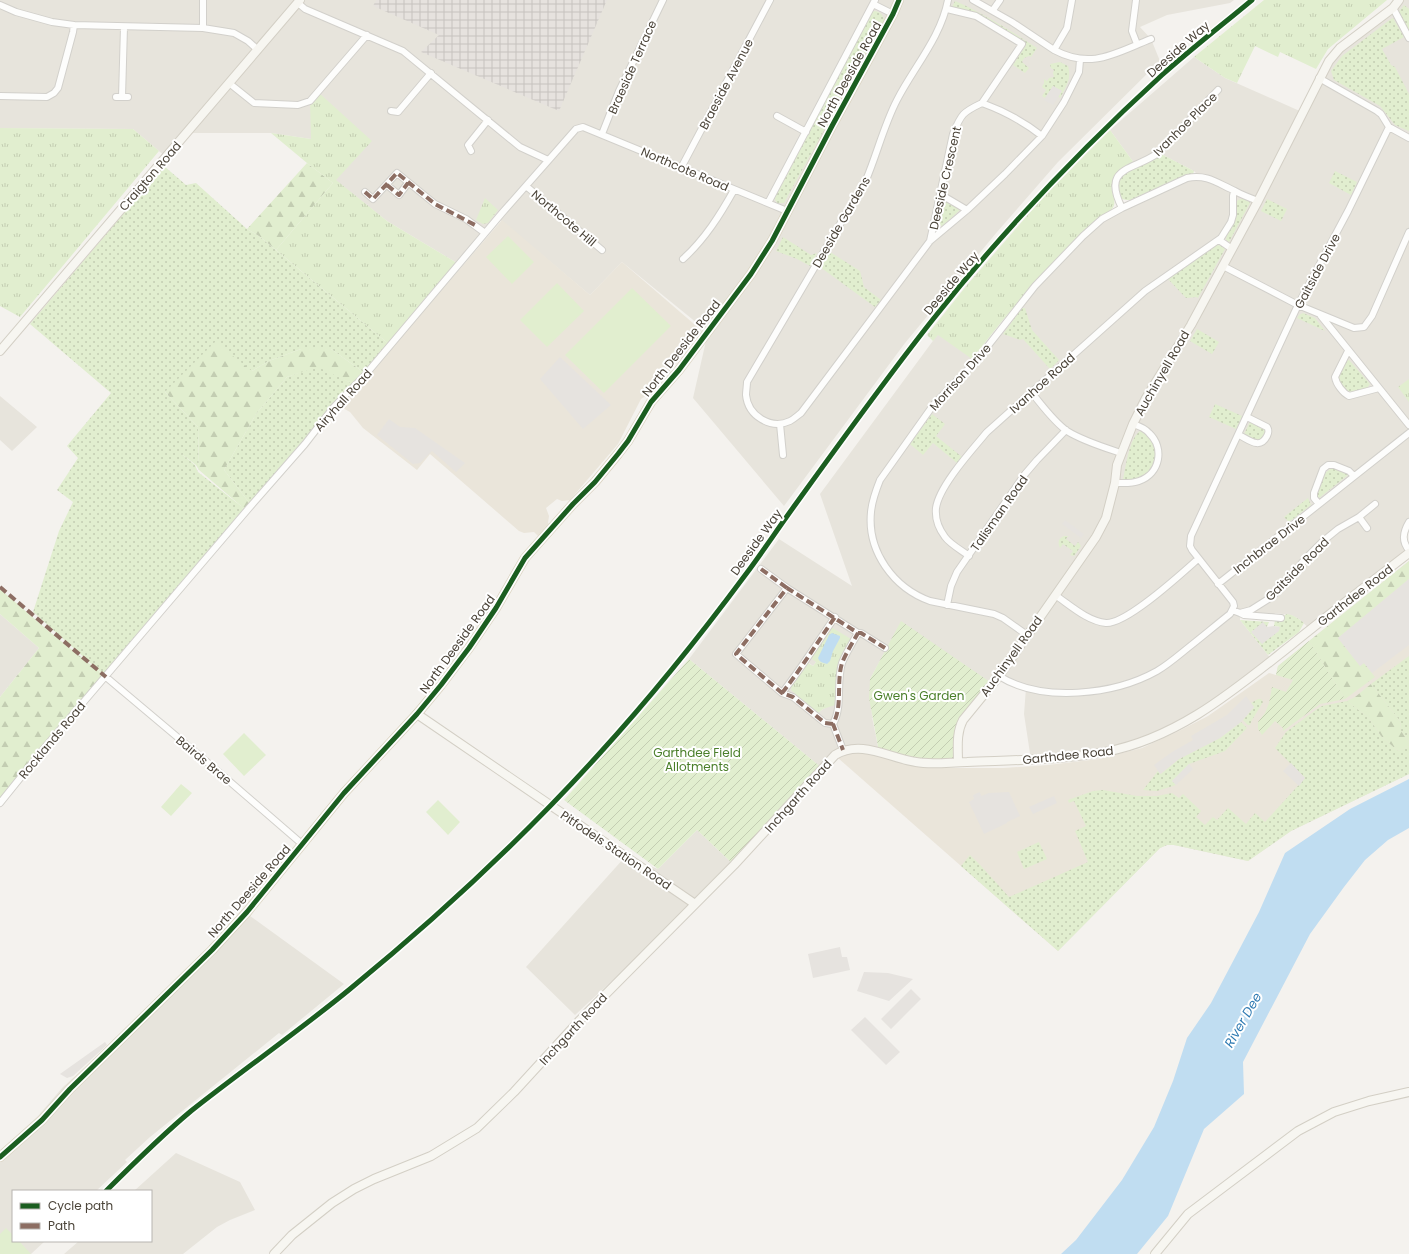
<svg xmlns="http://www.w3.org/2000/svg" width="1409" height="1254" font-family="Poppins,sans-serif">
<defs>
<pattern id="industrial-grid" width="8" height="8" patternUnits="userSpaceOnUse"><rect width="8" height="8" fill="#e6e2de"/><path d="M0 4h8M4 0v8" fill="none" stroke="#c7c3bf"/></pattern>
<pattern id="grass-dots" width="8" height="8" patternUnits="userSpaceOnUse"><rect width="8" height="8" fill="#e1eecf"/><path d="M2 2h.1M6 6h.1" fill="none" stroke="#c3cdb2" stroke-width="1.8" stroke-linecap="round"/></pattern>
<pattern id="forest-firs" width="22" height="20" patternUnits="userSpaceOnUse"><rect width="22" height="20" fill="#e1eecf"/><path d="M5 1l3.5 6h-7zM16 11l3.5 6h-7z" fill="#c3cdb2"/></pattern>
<pattern id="park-tufts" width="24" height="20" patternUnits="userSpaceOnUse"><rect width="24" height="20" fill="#e1eecf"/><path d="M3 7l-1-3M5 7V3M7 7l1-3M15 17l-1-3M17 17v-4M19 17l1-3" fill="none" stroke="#c3cdb2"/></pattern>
<pattern id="garden-furrows" width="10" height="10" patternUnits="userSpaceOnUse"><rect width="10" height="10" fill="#e1eecf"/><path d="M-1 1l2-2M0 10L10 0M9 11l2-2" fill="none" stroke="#c3cdb2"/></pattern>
</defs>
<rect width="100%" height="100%" fill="#f4f2ee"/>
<!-- residential -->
<path fill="#e7e4dc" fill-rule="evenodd" d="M 0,0 L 1234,0 L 1230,3 L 1167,15 L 1140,27 L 1151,39 L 1160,61 L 1058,162 L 997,232 L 905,343 L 784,506 L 693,398 L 708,332 L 622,262 L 590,295 L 498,218 L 457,263 L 387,221 L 335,180 L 311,139 L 271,133 L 194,133 L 186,134 L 166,157 L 133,129 L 0,128 Z
M 1399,0 L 1409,0 L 1409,522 L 1403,539 L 1409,550 L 1311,630 L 1299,619 L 1291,615 L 1275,613 L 1271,618 L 1240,614 L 1240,620 L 1272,660 L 1222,699 L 1131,745 L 1031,760 L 1024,714 L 1026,688 L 999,676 L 993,684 L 888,646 L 870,679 L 872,717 L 879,752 L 851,749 L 822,768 L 689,659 L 779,539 L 852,586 L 820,494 L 938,334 L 977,361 L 1015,310 L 1094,225 L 1187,178 L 1200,177 L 1194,171 L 1159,153 L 1134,163 L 1110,130 L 1194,57 L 1225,78 L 1302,112 L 1329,61 ZM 851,639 L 842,654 L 838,670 L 835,690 L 829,706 L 823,709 L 818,713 L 809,663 L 813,666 L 816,662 Z
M 0,396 L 37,427 L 12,451 L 0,440 Z
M 0,614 L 39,648 L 0,697 Z
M 697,830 L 734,865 L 695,904 L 575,1015 L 526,967 L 625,857 L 658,869 Z
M 242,910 L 344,984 L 282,1035 L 279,1033 L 150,1137 L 125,1160 L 127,1162 L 96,1191 L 13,1191 L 13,1241 L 45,1241 L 31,1254 L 0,1254 L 0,1151 L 38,1116 L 63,1087 L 119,1037 L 209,948 Z
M 176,1153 L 240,1182 L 255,1210 L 230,1220 L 217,1227 L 183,1254 L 64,1254 L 79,1241 L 151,1241 L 151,1191 L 134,1191 Z"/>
<!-- industrial -->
<path fill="url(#industrial-grid)" d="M 376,0 L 607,0 L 559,111 L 421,52 L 439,35 L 373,6 Z"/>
<!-- education -->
<path fill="#eae5da" d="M 502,220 L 590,295 L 622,262 L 701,330 L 671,370 L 647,395 L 641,399 L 618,444 L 570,500 L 562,501 L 557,499 L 546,508 L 549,516 L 548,523 L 549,524 L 538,536 L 534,532 L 524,533 L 519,531 L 430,454 L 417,470 L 363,428 L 350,412 L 341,407 Z
M 1409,561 L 1409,774 L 1291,831 L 1248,861 L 1174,845 L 1167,845 L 1160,848 L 1058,951 L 838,758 L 840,755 L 862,751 L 915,766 L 944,768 L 1003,768 L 1048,765 L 1099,759 L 1142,748 L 1179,731 L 1208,716 L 1269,673 L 1276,675 L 1278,666 Z"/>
<!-- grass -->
<path fill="url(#grass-dots)" d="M 955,1 C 985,14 1009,30 1037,48 L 1031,57 L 1029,56 L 1024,58 L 1022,62 L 1029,68 L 1025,73 L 1013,65 L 1026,45 L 977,14 L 952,7 Z
M 1404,5 L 1409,9 L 1409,32 L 1398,13 Z
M 875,11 C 881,12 883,15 884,20 L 784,203 L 777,203 L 774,198 L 871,12 Z
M 1393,18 L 1404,37 L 1382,49 L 1391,65 L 1395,67 L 1409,94 L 1409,131 L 1395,125 L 1380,106 L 1334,80 L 1331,71 L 1342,56 L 1391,19 Z
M 1060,62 L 1068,66 C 1072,78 1066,87 1060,98 L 1058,96 L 1062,91 L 1053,86 L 1045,98 L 1042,96 L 1046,90 L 1042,87 L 1044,83 L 1044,79 L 1047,81 L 1049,78 L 1054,77 L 1053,73 L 1054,70 L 1051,68 L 1050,64 Z
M 1161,154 L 1194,171 L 1193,174 L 1185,175 L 1130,200 C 1125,200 1122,200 1119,196 C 1104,175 1150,163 1161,154 Z
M 164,166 L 186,185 L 196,183 L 247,229 L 259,236 L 390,345 L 366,374 L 331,349 L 301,349 L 269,361 L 252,371 L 165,392 L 198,427 L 199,470 L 196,465 L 179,452 L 195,465 L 198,472 L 241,506 L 245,512 L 106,677 L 33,612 L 59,531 L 73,502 L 57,490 L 78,458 L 67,446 L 111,393 L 30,324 Z
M 1335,171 L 1357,182 L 1351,195 L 1329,183 Z
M 1244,198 L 1248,200 L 1250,203 L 1229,242 L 1226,240 C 1226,234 1231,230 1233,225 C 1236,218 1235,211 1235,204 L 1238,200 Z
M 1267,199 L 1287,209 L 1281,221 L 1261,211 Z
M 945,201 L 947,201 L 959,208 L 960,210 L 942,226 L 939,225 Z
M 783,237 L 811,255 L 817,253 L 810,266 L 797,259 L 776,251 Z
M 1217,245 L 1223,246 L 1225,249 L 1198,298 L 1196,297 L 1186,298 L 1168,279 Z
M 830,252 L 860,271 L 864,287 L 881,300 L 875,307 L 820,267 Z
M 1022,308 L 1025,308 L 1032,330 L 1059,360 L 1050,369 L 1023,339 L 1020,340 L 1003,334 Z
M 1303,313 L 1315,318 L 1325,331 L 1297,318 L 1299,315 Z
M 1197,329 L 1219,342 L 1212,354 L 1190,341 Z
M 1349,360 L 1370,384 L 1367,388 L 1350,392 L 1347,391 L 1338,380 L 1338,376 L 1345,361 Z
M 318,366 L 355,385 L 251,505 L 224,470 L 256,414 L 287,377 Z
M 1215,404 L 1242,416 L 1236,429 L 1209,417 Z
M 932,414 L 945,424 L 936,436 L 962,457 L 957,463 L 933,443 L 923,455 L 910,444 Z
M 1250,422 L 1264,429 L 1266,433 L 1261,440 L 1258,441 L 1244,434 Z
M 1140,431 C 1171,446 1153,485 1123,480 C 1126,466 1129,439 1140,431 Z
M 1333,467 L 1345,471 L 1348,475 L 1319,498 L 1317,496 L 1316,493 L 1325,473 Z
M 1308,498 L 1311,505 L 1289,522 L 1284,517 Z
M 1064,536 L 1068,536 L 1066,539 L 1075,546 L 1078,542 L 1081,546 L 1074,556 L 1070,555 L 1073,551 L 1063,544 L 1060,548 C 1057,542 1059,538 1064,536 Z
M 1287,614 C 1294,615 1299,619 1304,623 L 1299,632 L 1268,655 L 1240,620 L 1269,622 L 1267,627 L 1251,631 L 1280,627 L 1274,626 L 1275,620 Z
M 1409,656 L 1409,743 L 1401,731 L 1400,721 L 1371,684 Z
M 1258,699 L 1261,699 L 1263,702 L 1252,720 L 1250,725 L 1248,725 L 1243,720 L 1254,707 L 1251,703 Z
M 1347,701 L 1369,718 L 1381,736 L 1398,751 L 1409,746 L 1409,774 L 1291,831 L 1248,861 L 1174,845 L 1167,845 L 1160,848 L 1058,951 L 961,866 L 970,855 C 984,868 996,883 1009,897 L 1088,862 L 1075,831 L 1086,826 L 1074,801 L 1069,803 L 1068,800 L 1093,791 L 1103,790 L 1137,796 L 1157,796 L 1172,793 L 1179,798 L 1183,794 L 1201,811 L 1196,817 L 1205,825 L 1213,817 L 1217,820 L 1228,808 L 1246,824 L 1255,813 L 1265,822 L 1305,778 L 1275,748 L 1286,732 L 1317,709 L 1322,706 Z
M 1241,722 L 1247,728 L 1225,751 L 1189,764 L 1172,781 L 1176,785 L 1157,791 L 1143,790 L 1158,771 L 1161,774 L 1179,759 L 1220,738 Z
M 1039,842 L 1047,859 L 1024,869 L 1017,852 Z"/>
<!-- forest -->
<path fill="url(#forest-firs)" d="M 307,163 L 333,183 L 276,250 L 259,236 L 247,229 Z
M 215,342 L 252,371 L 269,361 L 301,349 L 331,349 L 366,374 L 355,385 L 318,367 L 287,377 L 256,414 L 224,470 L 251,505 L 245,512 L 241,506 L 199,470 L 198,427 L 165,392 Z
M 1409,561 L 1409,579 L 1338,638 L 1360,666 L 1364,663 L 1375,677 L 1345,699 L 1309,641 Z
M 0,589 L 51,633 L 106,677 L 0,803 L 0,697 L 39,648 L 0,614 Z
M 1371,684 L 1400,721 L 1401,731 L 1409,743 L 1409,746 L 1398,751 L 1381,736 L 1369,718 L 1347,701 L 1355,697 Z"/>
<!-- park -->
<path fill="url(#park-tufts)" d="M 1264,0 L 1387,0 L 1328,49 L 1316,69 L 1280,52 L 1278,57 L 1255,46 L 1237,83 L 1225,78 L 1194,57 Z
M 318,92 L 372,141 L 336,180 L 387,221 L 457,263 L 390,345 L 276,250 L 333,183 L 307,163 L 271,133 L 311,139 L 310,101 Z
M 0,128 L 133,129 L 159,151 L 20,317 L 0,306 Z
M 1110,130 L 1134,163 C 1121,168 1110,176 1112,191 C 1113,197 1117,203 1112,209 C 1109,213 1101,215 1097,219 C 1088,226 1079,236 1071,244 C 1035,280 1003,319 972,359 L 938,335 L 933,341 L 927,335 L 967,285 L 1046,194 Z
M 485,198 L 498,210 L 488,223 L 483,224 L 476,220 Z
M 1409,379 L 1409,402 L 1398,387 Z
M 831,627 L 851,639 L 844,655 L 842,655 L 838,670 L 835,689 L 837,690 L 835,705 L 823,709 L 818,713 L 791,690 L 791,686 L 808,663 L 813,666 L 816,662 L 812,659 L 812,654 Z"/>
<!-- garden -->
<path fill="url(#garden-furrows)" d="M 901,621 L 993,684 L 963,720 L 958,762 L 929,763 L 879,752 L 869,698 L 870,679 Z
M 1309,641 L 1345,699 L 1320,704 L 1283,731 L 1283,728 L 1275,721 L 1262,735 L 1258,729 L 1258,722 L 1265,713 L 1269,703 L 1272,687 L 1286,692 L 1293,680 L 1276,675 L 1278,666 Z
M 689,659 L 822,768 L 734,865 L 697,830 L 658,869 L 564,800 Z"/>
<!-- pitch -->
<path fill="#e1eecf" d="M 508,236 L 534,262 L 512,284 L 486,257 Z
M 557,283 L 584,311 L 547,347 L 520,320 Z
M 632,288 L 671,326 L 604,393 L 565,355 Z
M 244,733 L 266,755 L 244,776 L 223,754 Z
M 181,784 L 192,793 L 171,816 L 161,807 Z
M 438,800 L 460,822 L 448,835 L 426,812 Z
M 6,1228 L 13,1235 L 13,1241 L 19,1241 L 31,1254 L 0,1254 L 0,1234 Z"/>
<!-- parking -->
<path fill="#e6e3df" d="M 1053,86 L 1062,91 L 1053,105 L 1044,100 Z
M 560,357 L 611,405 L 583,429 L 540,379 Z
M 389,419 L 400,427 L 415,428 L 465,463 L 456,472 L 432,451 L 420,463 L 413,464 L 377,435 Z
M 1065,520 L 1084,534 L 1081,538 L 1062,524 Z
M 1409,579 L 1409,645 L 1372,673 L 1364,663 L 1360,666 L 1338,638 Z
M 1263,622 L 1267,627 L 1274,626 L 1280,627 L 1279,631 L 1262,644 L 1251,632 Z
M 1246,696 L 1254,707 L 1241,722 L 1220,738 L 1179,759 L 1160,774 L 1154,765 L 1172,752 L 1193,740 L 1191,736 L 1227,715 Z
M 1291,763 L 1305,778 L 1299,786 L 1283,771 Z
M 1189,764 L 1193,769 L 1176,785 L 1172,781 Z
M 980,792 L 981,796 L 989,793 L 1009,792 L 1020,816 L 1007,822 L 1007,823 L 984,834 L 969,802 L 974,799 L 973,795 Z
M 1054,796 L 1057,803 L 1033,814 L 1029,807 Z
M 840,947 L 842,957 L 847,957 L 850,970 L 813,978 L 808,954 Z
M 864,972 L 888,973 L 913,979 L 889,1001 L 857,991 Z
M 911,989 L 921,999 L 891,1029 L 881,1019 Z
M 865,1017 L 900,1052 L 886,1065 L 851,1030 Z
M 105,1042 L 107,1045 L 73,1076 L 67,1078 L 60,1074 Z"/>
<!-- water -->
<path fill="#c0ddf1" d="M 832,633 L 840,636 L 840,638 L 833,651 L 830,661 L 827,664 C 824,663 819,662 818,658 L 829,635 Z
M 1409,779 L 1409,828 L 1388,840 L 1365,860 L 1344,887 L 1310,934 L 1243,1062 L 1244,1094 L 1204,1129 L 1168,1216 L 1137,1254 L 1061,1254 L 1076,1240 L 1122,1180 L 1154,1127 L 1173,1081 L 1187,1038 L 1211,1003 L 1259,912 L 1285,853 L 1350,809 Z"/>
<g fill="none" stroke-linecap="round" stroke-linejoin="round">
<!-- street casing -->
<g stroke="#d2d0cb" stroke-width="8">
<path id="street" d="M 948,0 C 941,37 914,67 897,100 C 884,125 877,154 866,180 L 747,382 C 747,386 746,391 746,395 C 748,416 771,430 790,421 C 794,419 797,416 801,413 L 930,241 L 967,210 L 1005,174 L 1042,136 L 1064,102 L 1079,72 L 1080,60
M 973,0 L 1012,22 L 1054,50 C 1092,70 1115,53 1151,39
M 1136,0 L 1132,31 L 1137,44
M 298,3 L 305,9 L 403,51 L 520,147 L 548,160
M 873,4 L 893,14
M 0,5 L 16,12 L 52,22 L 74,25 L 203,28 L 234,33 L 248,41 L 258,50
M 1393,8 L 1409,38
M 947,9 L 976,16 L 1022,44 L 982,103
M 993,10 L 1000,0
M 203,28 L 203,0
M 1054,50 L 1067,28 L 1072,0
M 1319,78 L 1377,111 L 1381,114 L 1389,127 L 1409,138
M 229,83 L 254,103 L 298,105 L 310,101 L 367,35
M 0,96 L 47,97 L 54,93 L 58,88 L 73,32 L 74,25
M 116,97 L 128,97
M 122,97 L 124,27
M 391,111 L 398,112 L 431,73
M 777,116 L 806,132
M 602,134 L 619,91 L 663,0
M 471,151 L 468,145 L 488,120
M 681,168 L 770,0
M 387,185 L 399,195 L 408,183
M 526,186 L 602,250
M 365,192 L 373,199 L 397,173 L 435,204 L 466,219 L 485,233
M 940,194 L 967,210
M 768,203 L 875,0
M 1122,208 C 1101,166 1133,171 1158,153 L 1218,90
M 1219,240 L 1232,249
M 930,241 L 953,134 C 961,114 963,112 982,103 C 1004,111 1023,121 1042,136
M 683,259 C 705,239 720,215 734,190
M 1223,266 L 1298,305 L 1354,328 L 1364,327 L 1372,316 L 1409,232
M 1321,316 L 1409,425
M 1348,351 L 1335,377 C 1336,384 1343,393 1349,396 L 1379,388
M 1031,392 C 1042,405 1053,421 1067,431 C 1083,441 1103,447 1121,453
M 780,424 L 783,455
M 1239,435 C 1249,440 1260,450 1267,436 C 1269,432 1269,430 1267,427 L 1247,417
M 1115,483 C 1123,483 1131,484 1139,481 C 1160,474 1165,448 1149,433 C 1145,428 1139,426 1133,424
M 1319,504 L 1314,498 L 1314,493 L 1323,469 L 1328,465 L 1334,465 L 1349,471 L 1354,476
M 1359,517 L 1367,528
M 1409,522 C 1403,532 1401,541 1409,550
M 969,556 C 961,550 950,544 945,537 C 939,529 935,518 936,508 C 939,486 972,450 987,432 L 1145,291 L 1221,238 L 1231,222 L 1233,215 L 1233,196 L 1234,191
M 761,569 L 787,588
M 1218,584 L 1409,433
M 1055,595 C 1070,605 1087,621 1106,623 C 1127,624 1181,574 1198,559
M 947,605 L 951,586 L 957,572 L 1025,474 L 1037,460 L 1066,430
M 1232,610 L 1240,613 L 1251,610 L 1270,598 L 1278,591 L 1305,559 L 1322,542 L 1338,529 L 1359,517 L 1375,504
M 1240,613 L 1244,615 L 1281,618
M 858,633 L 861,633 L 885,648
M 1027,635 L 1003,618 L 994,614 L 930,601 C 894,588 867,552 871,512 C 872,501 876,490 880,480 L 934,404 L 976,361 L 1035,286 L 1083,236 L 1102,219 L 1122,208 L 1187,178 C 1207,174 1217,183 1235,191 C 1242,195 1250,198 1258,201
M 999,676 C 1042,703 1114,695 1157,671 C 1169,664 1179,655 1189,647 C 1203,636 1216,625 1230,614 L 1234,606 L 1233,602 L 1192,550 L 1190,546 L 1191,536 L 1298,305 L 1348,211 L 1389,127
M 106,677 L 207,762 L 302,844
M 782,693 C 801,669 817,643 835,617
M 833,724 L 825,723 L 793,697 L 782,693 L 736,654 L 787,588 L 858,633 C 853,642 846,653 842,663 C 836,683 843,706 833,724 L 843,750
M 0,803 L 46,746 L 249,508 L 305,444 L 333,408 L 366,374 L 502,213 L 576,129 L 583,127 L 787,211"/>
</g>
<!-- secondary casing -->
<g stroke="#d3cfc5" stroke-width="10">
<path id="secondary" d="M 0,351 L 300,0
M 417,714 L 695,904
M 958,762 C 958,748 956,733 963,720 L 999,676 L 1096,537 L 1106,518 L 1115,483 L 1117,465 L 1133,424 L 1146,398 L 1191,325 L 1258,201 L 1329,61 L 1340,48 L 1393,8 L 1399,0
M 274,1254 L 292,1235 L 332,1203 L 354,1189 L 374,1179 L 431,1156 L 477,1128 L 514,1092 L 580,1020 L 734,865 L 835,755 C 861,739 889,758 916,762 C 932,765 951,762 967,762 C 1013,760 1060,760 1105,752 C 1178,738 1233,691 1290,646 C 1329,614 1369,584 1409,553
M 1155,1254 L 1188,1214 L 1298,1131 L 1334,1112 L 1369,1101 L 1409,1092"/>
</g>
<!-- primary casing -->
<g stroke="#d6cebb" stroke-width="10">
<path id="primary" d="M 0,1157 L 42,1120 L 70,1089 L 212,950 L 247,912 L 344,793 L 417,714 L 441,685 L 469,648 L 496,608 L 525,558 L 573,504 L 595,482 L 618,454 L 628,441 L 651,402 L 679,370 L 751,274 L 772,241 L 832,126 L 893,14 L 899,0"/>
</g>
<!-- street -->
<use href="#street" stroke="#fdfdfc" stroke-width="6"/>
<!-- secondary -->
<use href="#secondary" stroke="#f7f6f1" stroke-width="8"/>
<!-- primary -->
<use href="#primary" stroke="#f2efe6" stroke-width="9"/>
<!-- quiet -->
<path stroke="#8d6e63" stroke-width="4" stroke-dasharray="8 4" stroke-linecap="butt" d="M 387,185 L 399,195 L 408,183
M 365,192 L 373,199 L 397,173 L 435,204 L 475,225
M 761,569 L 787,588
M 0,587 L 106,677
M 858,633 L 861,633 L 885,648
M 782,693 C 801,669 817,643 835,617
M 833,724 L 825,723 L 793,697 L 782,693 L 736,654 L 787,588 L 858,633 C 853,642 846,653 842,663 C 836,683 843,706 833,724 L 843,750"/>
<!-- cycleway casing -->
<g stroke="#fff" stroke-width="8">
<path id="cycleway" d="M 0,1157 L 42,1120 L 70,1089 L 212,950 L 247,912 L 344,793 L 417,714 L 441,685 L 469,648 L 496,608 L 525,558 L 573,504 L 595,482 L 618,454 L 628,441 L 651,402 L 679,370 L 751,274 L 772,241 L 832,126 L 893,14 L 899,0
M 106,1191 C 134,1163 161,1136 191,1111 C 244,1069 299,1031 350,989 C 438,917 522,839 599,754 C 651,697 700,636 746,574 C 761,554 775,533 790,512 C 837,447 884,381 934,318 C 1003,231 1080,150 1162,75 C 1191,49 1222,25 1252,0"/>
</g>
<!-- cycleway -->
<use href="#cycleway" stroke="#1b5e20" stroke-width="5"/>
</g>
<g text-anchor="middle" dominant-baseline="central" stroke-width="4" stroke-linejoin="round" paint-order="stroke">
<!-- street labels -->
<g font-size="12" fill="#4b4439" stroke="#fff">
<text transform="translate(1178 49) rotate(-41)">Deeside Way</text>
<text transform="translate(632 67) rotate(-66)">Braeside Terrace</text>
<text transform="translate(849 74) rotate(-61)">North Deeside Road</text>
<text transform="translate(726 84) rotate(-62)">Braeside Avenue</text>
<text transform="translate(1185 124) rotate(-45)">Ivanhoe Place</text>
<text transform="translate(685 169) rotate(23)">Northcote Road</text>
<text transform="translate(150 176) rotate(-49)">Craigton Road</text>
<text transform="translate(945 178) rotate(-77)">Deeside Crescent</text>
<text transform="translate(564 218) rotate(40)">Northcote Hill</text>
<text transform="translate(841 222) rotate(-60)">Deeside Gardens</text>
<text transform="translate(1317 271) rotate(-62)">Gaitside Drive</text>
<text transform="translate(951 283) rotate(-50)">Deeside Way</text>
<text transform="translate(681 348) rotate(-52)">North Deeside Road</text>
<text transform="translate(1162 373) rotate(-60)">Auchinyell Road</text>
<text transform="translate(960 377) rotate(-48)">Morrison Drive</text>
<text transform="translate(1042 383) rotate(-42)">Ivanhoe Road</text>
<text transform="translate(343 400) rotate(-48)">Airyhall Road</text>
<text transform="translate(999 513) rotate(-55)">Talisman Road</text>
<text transform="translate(756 542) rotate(-54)">Deeside Way</text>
<text transform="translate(1269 544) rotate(-38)">Inchbrae Drive</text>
<text transform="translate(1297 569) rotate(-45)">Gaitside Road</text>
<text transform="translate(1355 595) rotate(-38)">Garthdee Road</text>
<text transform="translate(457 644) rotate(-54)">North Deeside Road</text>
<text transform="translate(1011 656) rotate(-54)">Auchinyell Road</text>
<text transform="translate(52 740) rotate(-50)">Rocklands Road</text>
<text transform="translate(1068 755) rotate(-6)">Garthdee Road</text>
<text transform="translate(204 760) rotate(40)">Bairds Brae</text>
<text transform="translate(798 796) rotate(-48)">Inchgarth Road</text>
<text transform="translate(616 850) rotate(34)">Pitfodels Station Road</text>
<text transform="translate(249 891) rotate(-49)">North Deeside Road</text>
<text transform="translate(573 1029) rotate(-47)">Inchgarth Road</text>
</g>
<!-- park labels -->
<g font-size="12" fill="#4a7f2a" stroke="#fff">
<text x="919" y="695">Gwen's Garden</text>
<text x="697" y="752">Garthdee Field<tspan x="697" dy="14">Allotments</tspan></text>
</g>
<!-- water labels -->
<g font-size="13" font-style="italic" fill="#2e7ab2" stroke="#fff">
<text transform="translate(1243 1020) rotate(-60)">River Dee</text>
</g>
</g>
<!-- legend -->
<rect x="12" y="1190" width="140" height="52" fill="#ffffff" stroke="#b7b4b0"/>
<rect x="20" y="1203" width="20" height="6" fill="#1b5e20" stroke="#b7b4b0"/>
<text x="48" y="1210" font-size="12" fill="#4b4439">Cycle path</text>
<rect x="20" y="1223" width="20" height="6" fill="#8d6e63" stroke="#b7b4b0"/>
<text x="48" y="1230" font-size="12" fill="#4b4439">Path</text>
</svg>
